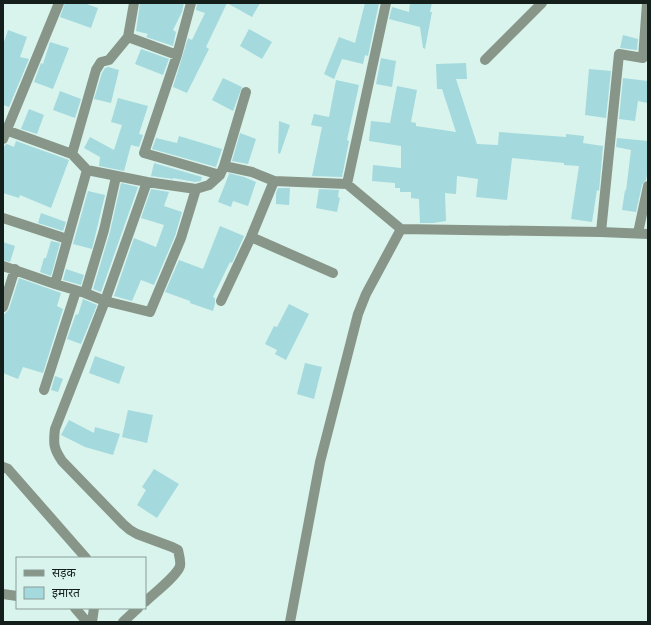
<svg xmlns="http://www.w3.org/2000/svg" width="651" height="625" font-family="'Titillium Web','Noto Sans Devanagari',sans-serif">
<rect width="100%" height="100%" fill="#d9f4ec"/>
<!-- building -->
<path fill="#a4d9de" d="M 65,3 L 84,3 L 98,8 L 91,28 L 60,17 Z
M 140,3 L 179,3 L 181,4 L 184,3 L 182,12 L 173,30 L 176,32 L 173,46 L 146,37 L 148,34 L 136,31 Z
M 197,3 L 260,3 L 252,17 L 227,3 L 206,47 L 209,49 L 187,93 L 173,87 L 188,38 L 192,40 L 205,13 L 196,10 Z
M 365,3 L 379,3 L 368,56 L 365,55 L 363,64 L 342,59 L 334,79 L 324,74 L 339,37 L 355,43 Z
M 410,3 L 432,3 L 430,12 L 432,12 L 425,49 L 423,48 L 420,27 L 389,19 L 392,7 L 409,12 Z
M 249,29 L 272,42 L 262,59 L 240,46 Z
M 8,30 L 27,37 L 20,57 L 29,59 L 9,107 L 3,105 L 3,45 Z
M 623,35 L 638,39 L 637,50 L 620,48 Z
M 50,42 L 69,48 L 53,89 L 34,82 L 41,63 L 43,64 Z
M 141,49 L 169,59 L 163,75 L 135,64 Z
M 381,58 L 396,61 L 392,87 L 376,84 Z
M 466,63 L 467,79 L 456,79 L 477,144 L 498,145 L 499,132 L 566,137 L 566,134 L 584,136 L 583,143 L 603,146 L 599,191 L 597,190 L 592,222 L 571,219 L 579,166 L 564,165 L 564,163 L 512,158 L 507,200 L 476,197 L 478,179 L 457,176 L 456,194 L 445,193 L 446,221 L 433,223 L 420,223 L 419,199 L 411,198 L 411,192 L 400,192 L 400,188 L 395,188 L 395,183 L 372,181 L 373,165 L 401,168 L 401,146 L 369,141 L 371,121 L 390,123 L 397,86 L 417,90 L 411,122 L 416,123 L 416,126 L 456,132 L 442,89 L 437,89 L 436,64 Z
M 108,67 L 119,70 L 111,103 L 94,99 L 102,73 L 105,68 Z
M 589,69 L 611,71 L 606,118 L 585,115 Z
M 223,78 L 242,87 L 233,111 L 212,100 Z
M 623,78 L 648,81 L 648,103 L 638,101 L 635,121 L 619,119 Z
M 336,80 L 359,85 L 347,140 L 349,141 L 342,177 L 312,176 L 322,127 L 311,125 L 314,114 L 329,117 Z
M 60,91 L 81,99 L 75,118 L 53,110 Z
M 118,98 L 148,106 L 139,134 L 143,135 L 139,147 L 131,145 L 124,171 L 99,166 L 100,157 L 84,148 L 90,137 L 114,150 L 122,125 L 111,122 Z
M 29,109 L 44,115 L 37,134 L 21,129 Z
M 279,121 L 290,125 L 280,154 L 278,153 Z
M 240,133 L 256,139 L 248,164 L 232,161 Z
M 179,136 L 222,149 L 216,167 L 152,149 L 156,138 L 177,143 Z
M 617,138 L 648,141 L 648,174 L 647,174 L 646,180 L 642,185 L 636,212 L 622,210 L 625,190 L 626,191 L 631,150 L 616,147 Z
M 16,141 L 69,160 L 51,208 L 20,195 L 19,198 L 3,193 L 3,149 L 5,145 L 7,144 L 14,147 Z
M 154,163 L 202,177 L 201,181 L 195,182 L 173,178 L 173,179 L 151,176 Z
M 228,173 L 244,177 L 256,182 L 248,206 L 233,201 L 231,207 L 218,202 L 229,174 Z
M 121,183 L 138,187 L 101,292 L 93,289 L 110,232 Z
M 278,188 L 290,188 L 289,205 L 276,204 L 276,193 Z
M 151,189 L 169,192 L 164,206 L 182,212 L 175,236 L 154,285 L 141,280 L 132,301 L 114,296 L 134,238 L 156,247 L 164,225 L 141,218 Z
M 319,189 L 339,190 L 338,197 L 340,198 L 337,212 L 316,208 Z
M 88,191 L 105,195 L 92,249 L 73,244 Z
M 41,213 L 66,222 L 63,231 L 38,223 Z
M 220,226 L 244,236 L 232,263 L 230,262 L 213,297 L 215,298 L 215,304 L 213,311 L 190,303 L 190,301 L 165,292 L 179,260 L 203,269 Z
M 51,241 L 60,243 L 51,276 L 40,272 L 44,258 L 46,258 Z
M 3,242 L 15,246 L 10,262 L 3,260 Z
M 66,269 L 84,275 L 81,285 L 63,280 Z
M 19,278 L 61,293 L 57,306 L 63,309 L 43,373 L 23,367 L 18,379 L 3,373 L 3,316 L 9,309 Z
M 83,299 L 97,305 L 81,344 L 67,339 L 76,314 L 78,315 Z
M 289,304 L 309,314 L 286,360 L 275,354 L 277,350 L 265,344 L 274,326 L 277,327 Z
M 95,356 L 125,367 L 119,384 L 89,373 Z
M 305,363 L 322,367 L 314,399 L 297,394 Z
M 55,376 L 63,379 L 58,392 L 51,390 Z
M 128,410 L 153,415 L 147,443 L 122,437 Z
M 69,420 L 94,433 L 95,427 L 120,434 L 113,455 L 85,447 L 61,435 Z
M 154,469 L 179,484 L 157,518 L 137,505 L 146,490 L 142,487 Z"/>
<g fill="none" stroke-linecap="round" stroke-linejoin="round">
<!-- minor -->
<path stroke="#889689" stroke-width="10" d="M 128,37 L 177,55 L 144,153 L 220,175
M 177,55 L 191,3
M 485,60 L 542,3
M 3,129 L 72,154 L 87,170 L 147,182 L 196,189 L 209,185 L 220,175 L 224,166 L 252,172 L 274,181 L 347,184 L 401,229 L 601,232 L 648,234
M 3,139 L 59,3
M 72,154 L 96,70 L 101,62 L 109,60 L 128,37 L 134,3
M 224,166 L 246,92
M 347,184 L 386,3
M 3,218 L 67,239
M 601,232 L 619,54 L 643,58 L 647,3
M 638,233 L 648,186
M 251,237 L 333,273
M 3,266 L 55,284 L 85,293 L 105,301 L 150,312 L 181,238 L 196,189
M 55,284 L 87,170
M 85,293 L 104,230 L 116,177
M 221,301 L 251,237 L 274,181
M 3,307 L 15,269
M 44,390 L 76,291
M 3,467 L 8,469 L 86,558
M 3,594 L 17,596
M 145,602 C 153,594 177,576 180,566 C 181,561 179,555 178,550 L 172,547 L 137,534 L 130,530 L 123,524 L 62,461 C 54,449 53,444 55,429 L 105,301 L 147,182
M 75,608 L 87,622
M 92,622 L 94,608
M 123,622 L 138,608
M 290,622 L 320,462 L 358,314 L 366,294 L 401,229"/>
</g>
<!-- border -->
<rect width="651" height="625" fill="none" stroke="#141e1b" stroke-width="8"/>
<!-- legend -->
<rect x="16" y="557" width="130" height="52" fill="#d9f4ec" stroke="#8a9e98"/>
<rect x="24" y="570" width="20" height="6" fill="#889689" stroke="#8a9e98"/>
<text x="52" y="577" font-size="12" fill="#141e1b">सड़क</text>
<rect x="24" y="587" width="20" height="12" fill="#a4d9de" stroke="#8a9e98"/>
<text x="52" y="597" font-size="12" fill="#141e1b">इमारत</text>
</svg>
